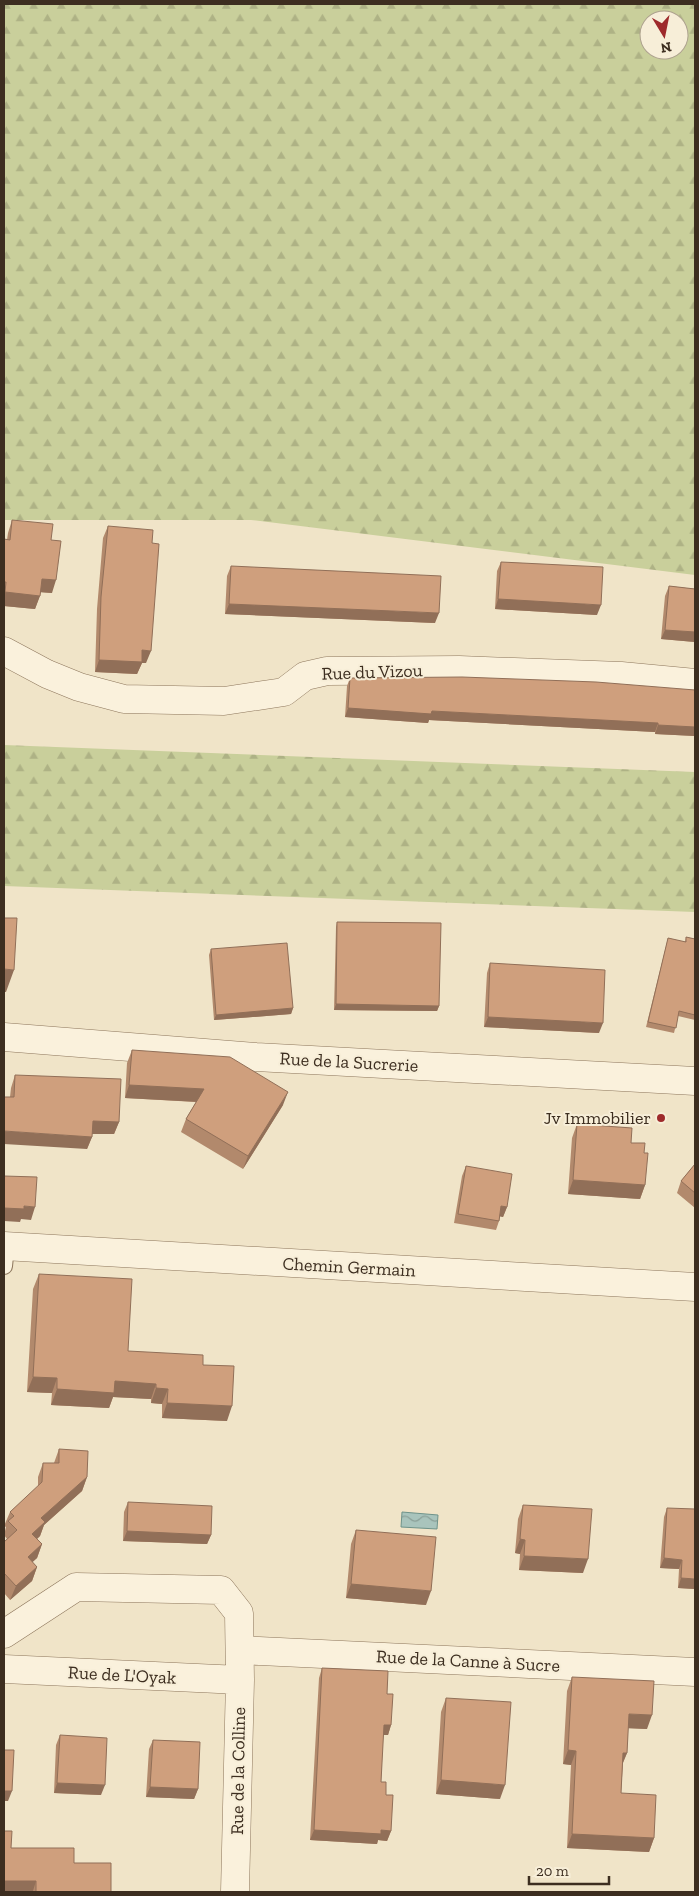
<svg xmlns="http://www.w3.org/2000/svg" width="699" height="1896" font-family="'Zilla Slab',serif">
<defs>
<pattern id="forest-firs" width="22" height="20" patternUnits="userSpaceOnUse" patternTransform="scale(1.25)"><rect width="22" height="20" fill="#c9cf9b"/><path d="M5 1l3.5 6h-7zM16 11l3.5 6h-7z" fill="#aeb285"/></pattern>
<pattern id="water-waves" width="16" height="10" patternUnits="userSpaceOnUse" patternTransform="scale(1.25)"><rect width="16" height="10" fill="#a9c4bc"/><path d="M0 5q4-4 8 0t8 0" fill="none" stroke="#8ba098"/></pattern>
</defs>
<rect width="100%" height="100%" fill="#f0e4c8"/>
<!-- forest -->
<path fill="url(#forest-firs)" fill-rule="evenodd" d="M 4,4 L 695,4 L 695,575 L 251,520 L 4,520 ZM 649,20 L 679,20 L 679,50 L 649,50 Z
M 4,745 L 695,772 L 695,912 L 4,886 Z"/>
<!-- water -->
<path fill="url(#water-waves)" stroke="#6f938a" d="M 402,1512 L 438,1515 L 437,1529 L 401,1527 Z"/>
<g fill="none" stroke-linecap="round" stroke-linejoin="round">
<!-- service casing -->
<g stroke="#8d765c" stroke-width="18">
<path id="service" d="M 4,1266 L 6,1246"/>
</g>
<!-- minor casing -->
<g stroke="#8d765c" stroke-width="29">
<path id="minor" d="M 4,651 L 47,674 L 79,687 L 124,699 L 224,701 L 284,692 L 305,676 L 327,671 L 459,670 L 621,676 L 695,683
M 4,1037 L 256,1057 L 695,1081
M 4,1246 L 695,1287
M 4,1634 L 76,1587 L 221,1590 L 239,1613 L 240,1680 L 235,1892
M 240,1650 L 695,1672
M 4,1669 L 240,1680"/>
</g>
<!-- service -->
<use href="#service" stroke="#faf1dc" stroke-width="16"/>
<!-- minor -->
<use href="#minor" stroke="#faf1dc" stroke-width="28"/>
</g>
<!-- wall -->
<path fill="#b2896c" d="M 12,520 L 51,540 L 52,593 L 41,592 L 35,609 L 4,606 L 4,539 L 7,540 L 8,533 Z
M 108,526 L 152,543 L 146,663 L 142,663 L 137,674 L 95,672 L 97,609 L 103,538 Z
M 501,562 L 597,615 L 495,609 L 497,571 Z
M 231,566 L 435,623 L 225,614 L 227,576 Z
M 669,586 L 695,589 L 695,642 L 661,639 L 665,596 Z
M 350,678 L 695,690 L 695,736 L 655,734 L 655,732 L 429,720 L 428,723 L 345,717 L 347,686 Z
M 337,922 L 439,1006 L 437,1011 L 334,1010 L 336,927 Z
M 686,937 L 695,939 L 695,1020 L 678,1016 L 674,1033 L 646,1027 L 668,938 L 685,942 Z
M 211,949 L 293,1008 L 291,1014 L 214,1020 L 209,955 Z
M 490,963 L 599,1033 L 484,1027 L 487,973 Z
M 132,1050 L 283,1105 L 243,1169 L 181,1132 L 186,1119 L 196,1102 L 125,1098 L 127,1063 Z
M 15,1075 L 119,1122 L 114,1134 L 92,1134 L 92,1137 L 87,1149 L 10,1097 L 11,1088 Z
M 577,1124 L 631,1143 L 645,1185 L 640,1199 L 568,1194 L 572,1138 Z
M 695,1164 L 695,1208 L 677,1193 L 681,1181 Z
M 466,1166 L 507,1207 L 503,1217 L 500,1216 L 499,1221 L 496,1230 L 454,1223 L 462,1176 Z
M 39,1274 L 128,1351 L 203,1365 L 227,1421 L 162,1418 L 162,1404 L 151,1403 L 151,1399 L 113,1397 L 109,1408 L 51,1405 L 52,1393 L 27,1392 L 33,1289 Z
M 59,1449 L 87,1477 L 82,1491 L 44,1525 L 40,1536 L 37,1539 L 42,1544 L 37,1558 L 32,1562 L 37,1567 L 32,1581 L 10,1600 L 4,1593 L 4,1542 L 7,1539 L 4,1535 L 6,1527 L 4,1526 L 10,1512 L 38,1487 L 38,1477 L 43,1463 L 54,1463 Z
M 128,1502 L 211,1535 L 207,1544 L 123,1541 L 124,1512 Z
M 523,1505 L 583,1573 L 519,1570 L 520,1554 L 515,1553 L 518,1519 Z
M 667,1508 L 695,1589 L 678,1588 L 679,1569 L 660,1568 L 664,1517 Z
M 356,1530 L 426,1605 L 346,1598 L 351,1544 Z
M 322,1668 L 387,1694 L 391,1725 L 388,1735 L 383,1735 L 381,1782 L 386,1795 L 391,1831 L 387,1841 L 378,1840 L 377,1844 L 310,1840 L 319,1678 Z
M 572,1677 L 647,1729 L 628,1728 L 627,1753 L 623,1763 L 621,1793 L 654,1838 L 649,1852 L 567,1848 L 571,1765 L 563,1764 L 567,1691 Z
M 446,1698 L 500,1799 L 436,1794 L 441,1712 Z
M 60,1735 L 101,1795 L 54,1793 L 56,1745 Z
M 153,1740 L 198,1789 L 194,1799 L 146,1797 L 149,1749 Z
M 4,1831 L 11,1848 L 74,1863 L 111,1892 L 33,1892 L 33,1891 L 4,1891 Z"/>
<!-- shaded-wall -->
<path fill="#916f58" d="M 42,579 L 56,580 L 52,593 L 37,592 Z
M 5,592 L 40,596 L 35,609 L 4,606 L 4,596 Z
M 498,599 L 601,605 L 597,615 L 495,609 Z
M 229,604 L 439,613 L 435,623 L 225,614 Z
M 665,630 L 695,632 L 695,642 L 661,639 Z
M 142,650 L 151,651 L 146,663 L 142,663 L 137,674 L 95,672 L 99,660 Z
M 348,708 L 432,711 L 658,723 L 655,732 L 429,720 L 428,723 L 345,717 Z
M 658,725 L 695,727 L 695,736 L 655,734 Z
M 4,969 L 14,970 L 6,992 L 4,992 Z
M 336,1004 L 439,1006 L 437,1011 L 334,1010 Z
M 293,1008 L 291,1014 L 214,1020 L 216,1015 Z
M 488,1017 L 603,1023 L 599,1033 L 484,1027 Z
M 129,1085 L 204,1089 L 200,1102 L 125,1098 Z
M 288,1092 L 283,1105 L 243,1169 L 248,1156 Z
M 93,1121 L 119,1122 L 114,1134 L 88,1134 Z
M 4,1131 L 92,1137 L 87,1149 L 4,1144 Z
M 573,1180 L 645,1185 L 640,1199 L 568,1194 Z
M 24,1206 L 35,1207 L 31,1220 L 21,1219 L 20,1222 L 4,1221 L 4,1208 Z
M 501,1206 L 507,1207 L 503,1217 L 498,1216 Z
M 33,1377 L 57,1378 L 52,1393 L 27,1392 Z
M 115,1381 L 156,1384 L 151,1399 L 113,1397 L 109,1408 L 51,1405 L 57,1389 Z
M 156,1388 L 168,1389 L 162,1404 L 151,1403 Z
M 167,1403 L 232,1406 L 227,1421 L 162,1418 Z
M 87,1477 L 82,1491 L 44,1525 L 40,1536 L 27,1548 L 32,1534 L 41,1518 Z
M 127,1531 L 211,1535 L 207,1544 L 123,1541 Z
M 520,1539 L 525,1540 L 520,1554 L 515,1553 Z
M 42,1544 L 37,1558 L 23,1571 L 28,1557 Z
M 524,1556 L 588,1559 L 583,1573 L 519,1570 Z
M 664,1558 L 682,1560 L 679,1569 L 660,1568 Z
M 37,1567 L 32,1581 L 10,1600 L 16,1586 Z
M 681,1578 L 695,1579 L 695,1589 L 678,1588 Z
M 351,1584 L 431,1591 L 426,1605 L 346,1598 Z
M 629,1714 L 652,1715 L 647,1729 L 623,1728 Z
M 384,1725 L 391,1725 L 388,1735 L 380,1735 Z
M 568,1750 L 576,1751 L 571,1765 L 563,1764 Z
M 623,1753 L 627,1753 L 621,1767 Z
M 441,1780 L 505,1785 L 500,1799 L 436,1794 Z
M 57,1783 L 105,1785 L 101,1795 L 54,1793 Z
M 150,1787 L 198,1789 L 194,1799 L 146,1797 Z
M 4,1791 L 12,1791 L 8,1801 L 4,1801 Z
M 314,1830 L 381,1830 L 391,1831 L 387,1841 L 378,1840 L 377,1844 L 310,1840 Z
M 572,1834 L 654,1838 L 649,1852 L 567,1848 Z
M 4,1881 L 36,1881 L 33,1891 L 4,1891 Z"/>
<!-- building -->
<path fill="#cf9f7d" stroke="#916f58" d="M 12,520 L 53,524 L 51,540 L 61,541 L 56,580 L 42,579 L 40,596 L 5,592 L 6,582 L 4,582 L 4,539 L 10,540 Z
M 108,526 L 153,530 L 152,543 L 159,544 L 151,651 L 142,650 L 142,662 L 99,660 L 101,597 Z
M 501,562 L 603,567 L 601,605 L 498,599 Z
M 231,566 L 441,576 L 439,613 L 229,604 Z
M 669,586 L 695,589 L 695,632 L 665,630 Z
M 462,677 L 596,682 L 695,690 L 695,727 L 658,725 L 658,723 L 432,711 L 431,714 L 348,708 L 350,678 Z
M 4,918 L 17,918 L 14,970 L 4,969 Z
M 337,922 L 441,923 L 439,1006 L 336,1004 Z
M 686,937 L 695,939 L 695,1015 L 679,1011 L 676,1028 L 648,1022 L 668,938 L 686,942 Z
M 287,943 L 293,1008 L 216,1015 L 211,949 Z
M 490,963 L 605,970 L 603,1023 L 488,1017 Z
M 132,1050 L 230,1057 L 288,1092 L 248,1156 L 186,1119 L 204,1089 L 129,1085 Z
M 15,1075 L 121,1079 L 119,1122 L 93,1121 L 92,1137 L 4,1131 L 4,1097 L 14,1097 Z
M 577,1124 L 632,1128 L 631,1143 L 645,1143 L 644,1153 L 648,1153 L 645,1185 L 573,1180 Z
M 695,1164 L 695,1193 L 681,1181 Z
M 466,1166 L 512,1174 L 507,1207 L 501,1206 L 499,1221 L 458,1214 Z
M 4,1176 L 37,1177 L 35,1207 L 24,1206 L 24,1209 L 4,1208 Z
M 39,1274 L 132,1279 L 128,1351 L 203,1355 L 203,1365 L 234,1366 L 232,1406 L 167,1403 L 168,1389 L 156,1388 L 156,1384 L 115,1381 L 114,1393 L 57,1389 L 57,1378 L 33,1377 Z
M 59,1449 L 88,1451 L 87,1477 L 41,1518 L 45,1522 L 32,1534 L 42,1544 L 28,1557 L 37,1567 L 16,1586 L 4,1573 L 4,1542 L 17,1530 L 8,1521 L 14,1516 L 10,1512 L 42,1482 L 43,1463 L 59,1463 Z
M 128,1502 L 212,1506 L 211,1535 L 127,1531 Z
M 523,1505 L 592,1509 L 588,1559 L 524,1556 L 525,1540 L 520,1539 Z
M 667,1508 L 695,1509 L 695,1579 L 681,1578 L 682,1560 L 664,1558 Z
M 356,1530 L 436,1537 L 431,1591 L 351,1584 Z
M 322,1668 L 388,1671 L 387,1694 L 393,1694 L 391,1725 L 384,1725 L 381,1782 L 386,1782 L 386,1795 L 393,1795 L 391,1831 L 381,1830 L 381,1834 L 314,1830 Z
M 572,1677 L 654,1681 L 652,1715 L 629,1714 L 627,1753 L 623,1753 L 621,1793 L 656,1795 L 654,1838 L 572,1834 L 576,1751 L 568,1750 Z
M 446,1698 L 511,1702 L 505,1785 L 441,1780 Z
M 60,1735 L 107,1738 L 105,1785 L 57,1783 Z
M 153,1740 L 200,1742 L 198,1789 L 150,1787 Z
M 4,1750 L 14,1750 L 12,1791 L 4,1791 Z
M 4,1831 L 12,1831 L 11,1848 L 74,1848 L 74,1863 L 111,1863 L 111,1892 L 36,1892 L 36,1881 L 4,1881 Z"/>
<!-- markers -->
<circle fill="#9e2a2b" stroke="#f7eed8" stroke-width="2" cx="661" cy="1118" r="5"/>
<g text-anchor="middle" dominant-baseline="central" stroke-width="4" stroke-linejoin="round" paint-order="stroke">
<!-- street labels -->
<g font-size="18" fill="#3d2e20" stroke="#f7eed8">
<text transform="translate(372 672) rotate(-2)">Rue du Vizou</text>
<text transform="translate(349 1062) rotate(3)">Rue de la Sucrerie</text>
<text transform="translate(349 1267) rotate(3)">Chemin Germain</text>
<text transform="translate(468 1661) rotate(3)">Rue de la Canne à Sucre</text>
<text transform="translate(122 1675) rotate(3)">Rue de L'Oyak</text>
<text transform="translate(238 1771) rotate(-89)">Rue de la Colline</text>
</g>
<!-- poi labels -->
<g font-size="18" fill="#3d2e20" stroke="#f7eed8" text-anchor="end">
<text x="651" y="1118">Jv Immobilier</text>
</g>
</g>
<!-- border -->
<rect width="699" height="1896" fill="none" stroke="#3d2e20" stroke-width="10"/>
<!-- north arrow -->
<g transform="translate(664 35) rotate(170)"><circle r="24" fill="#f7eed8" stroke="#ada18e"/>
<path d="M0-4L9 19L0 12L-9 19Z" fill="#9e2a2b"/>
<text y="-8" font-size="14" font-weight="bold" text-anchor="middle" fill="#3d2e20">N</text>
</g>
<!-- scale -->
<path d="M529 1876v8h80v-8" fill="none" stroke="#3d2e20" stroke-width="2.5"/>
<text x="536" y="1876" font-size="15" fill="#3d2e20" stroke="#f7eed8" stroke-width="4" paint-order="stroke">20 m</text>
</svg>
